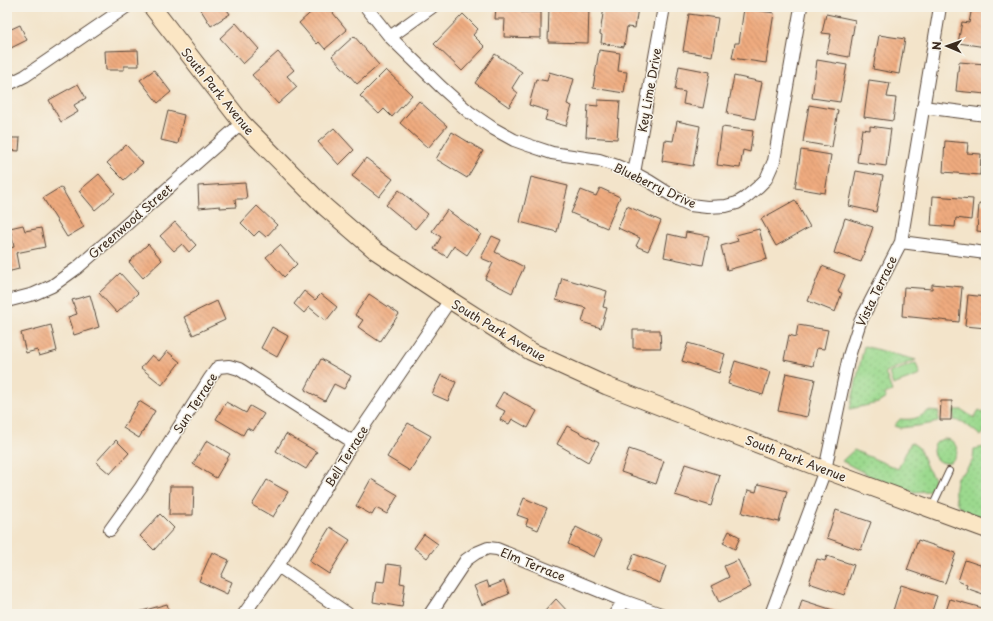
<svg xmlns="http://www.w3.org/2000/svg" width="993" height="621" font-family="'Playpen Sans',sans-serif">
<defs>
<pattern id="grass-dots" width="8" height="8" patternUnits="userSpaceOnUse"><rect width="8" height="8" fill="#9bd98e"/><path d="M2 2h.1M6 6h.1" fill="none" stroke="#86ba7a" stroke-width="1.8" stroke-linecap="round"/></pattern>
<pattern id="building-back-hatch" width="6" height="6" patternUnits="userSpaceOnUse"><rect width="6" height="6" fill="#efab7f"/><path d="M-1 5l2 2M0 0l6 6M5-1l2 2" fill="none" stroke="#c38b67"/></pattern>
</defs>
<rect width="100%" height="100%" fill="#f7f3e8"/>
<filter id="ink" filterUnits="userSpaceOnUse"><feTurbulence type="fractalNoise" baseFrequency=".025" numOctaves="2"/><feDisplacementMap in="SourceGraphic" scale="8" xChannelSelector="R" yChannelSelector="G"/><feConvolveMatrix kernelMatrix="1 2 1 2 8 2 1 2 1" color-interpolation-filters="sRGB"/></filter>
<filter id="wash" filterUnits="userSpaceOnUse"><feTurbulence type="fractalNoise" baseFrequency=".012" numOctaves="4" result="noise"/><feDisplacementMap in="SourceGraphic" scale="16" xChannelSelector="R" yChannelSelector="G"/><feGaussianBlur stdDeviation="0.9" result="paint"/><feColorMatrix in="noise" values="0 0 0 0 0 0 0 0 0 0 0 0 0 0 0 0 0 1.4 0 .05"/><feComposite in="paint" operator="in"/></filter>
<g filter="url(#wash)">
<rect width="100%" height="100%" fill="#f3e4ca"/>
<!-- grass -->
<path fill="url(#grass-dots)" stroke="#6b8256" d="M 864,346 L 916,360 L 885,372 L 892,391 L 885,394 L 886,398 L 878,403 L 850,409 Z
M 954,410 L 962,410 L 974,418 L 979,410 L 986,414 L 986,430 L 981,436 L 963,422 L 954,420 Z
M 928,411 L 939,412 L 938,422 L 924,425 L 900,428 L 894,426 L 900,419 C 912,420 918,419 928,411 Z
M933 451a12 12 0 1 1 24 0a12 12 0 1 1-24 0Z
M 911,442 L 919,448 L 927,468 L 934,478 L 933,485 L 929,491 L 913,492 L 872,477 L 842,461 L 854,450 L 898,469 Z
M 985,447 L 986,447 L 986,520 C 960,511 950,506 957,477 L 964,472 L 973,460 L 974,449 Z"/>
<!-- pitch -->
<path fill="#9bd98e" stroke="#6b8256" d="M 916,363 L 920,375 L 893,385 L 889,373 Z"/>
<g id="blocks">
<!-- building -->
<path fill="url(#building-back-hatch)" d="M 199,7 L 225,7 L 230,14 L 211,26 Z
M 290,7 L 302,7 L 295,13 Z
M 317,7 L 328,7 L 347,30 L 325,49 L 319,42 L 317,44 L 299,23 Z
M 496,7 L 521,7 L 521,12 L 541,12 L 541,38 L 504,37 L 505,19 L 495,19 Z
M 549,7 L 589,7 L 588,43 L 548,42 Z
M 604,7 L 638,7 L 635,28 L 627,27 L 624,47 L 601,43 L 602,35 L 600,34 Z
M 972,7 L 986,7 L 986,47 L 958,43 L 962,22 L 969,23 Z
M 744,8 L 774,13 L 766,63 L 732,58 L 735,43 L 739,43 Z
M 463,14 L 478,29 L 473,35 L 485,47 L 462,71 L 434,44 Z
M 689,14 L 718,18 L 712,56 L 683,51 Z
M 826,14 L 855,20 L 849,57 L 827,53 L 831,34 L 822,33 Z
M 236,23 L 259,49 L 243,64 L 220,38 Z
M 20,25 L 27,40 L 7,50 L 7,31 Z
M 879,35 L 905,39 L 899,74 L 873,69 Z
M 354,36 L 379,65 L 357,84 L 332,56 Z
M 138,50 L 139,66 L 124,66 L 124,70 L 106,70 L 105,51 Z
M 599,50 L 620,53 L 618,71 L 627,72 L 624,93 L 593,88 Z
M 278,52 L 294,70 L 287,76 L 297,87 L 278,104 L 252,75 Z
M 495,54 L 522,72 L 512,88 L 518,93 L 509,107 L 475,83 Z
M 817,60 L 847,65 L 840,102 L 812,98 Z
M 959,62 L 986,64 L 986,94 L 956,91 Z
M 679,66 L 710,72 L 703,108 L 683,104 L 685,92 L 675,90 Z
M 154,70 L 171,92 L 158,103 L 140,80 Z
M 386,70 L 412,95 L 392,117 L 384,109 L 379,114 L 360,96 Z
M 549,72 L 574,79 L 567,104 L 572,106 L 566,126 L 545,120 L 548,111 L 529,105 L 536,79 L 547,81 Z
M 734,76 L 762,82 L 755,119 L 727,113 Z
M 869,80 L 890,83 L 887,97 L 896,98 L 893,121 L 864,117 Z
M 78,84 L 86,98 L 74,105 L 78,112 L 61,122 L 49,100 Z
M 598,100 L 620,101 L 617,139 L 586,137 L 588,105 L 598,106 Z
M 419,101 L 447,126 L 428,148 L 400,123 Z
M 809,105 L 838,110 L 832,147 L 803,142 Z
M 168,111 L 184,115 L 178,144 L 161,140 Z
M 677,121 L 700,126 L 693,166 L 662,161 L 665,140 L 673,141 Z
M 870,126 L 891,129 L 886,166 L 857,162 L 862,129 L 870,130 Z
M 722,127 L 753,131 L 750,152 L 743,150 L 740,168 L 717,165 Z
M 334,128 L 354,150 L 339,165 L 318,142 Z
M 452,132 L 483,151 L 467,178 L 436,159 Z
M 7,138 L 20,138 L 19,151 L 7,150 Z
M 945,141 L 968,143 L 967,153 L 981,154 L 980,175 L 943,172 Z
M 126,145 L 143,163 L 124,180 L 107,163 Z
M 801,150 L 831,155 L 825,193 L 795,188 Z
M 366,158 L 393,179 L 379,197 L 352,176 Z
M 856,171 L 883,176 L 876,212 L 849,206 Z
M 99,174 L 115,193 L 95,210 L 79,191 Z
M 531,177 L 568,186 L 557,232 L 520,222 Z
M 245,183 L 247,199 L 235,199 L 236,207 L 220,208 L 220,206 L 199,208 L 198,186 Z
M 61,187 L 84,227 L 67,237 L 43,198 Z
M 600,188 L 620,197 L 607,228 L 571,213 L 581,190 L 596,196 Z
M 399,190 L 428,214 L 415,229 L 386,205 Z
M 933,196 L 973,199 L 971,220 L 956,218 L 955,227 L 931,225 Z
M 795,200 L 810,227 L 776,246 L 761,219 Z
M 979,204 L 986,204 L 986,232 L 977,231 Z
M 257,206 L 277,225 L 266,237 L 259,231 L 254,236 L 241,223 Z
M 627,206 L 661,221 L 648,251 L 636,246 L 640,238 L 618,228 Z
M 447,210 L 481,234 L 467,255 L 454,246 L 447,257 L 434,249 L 441,237 L 432,231 Z
M 845,218 L 873,227 L 861,262 L 834,253 Z
M 175,222 L 196,245 L 189,252 L 182,244 L 174,251 L 160,236 Z
M 23,225 L 25,231 L 41,228 L 45,247 L 16,253 L 19,269 L 7,272 L 7,249 L 14,247 L 10,228 Z
M 759,229 L 767,259 L 727,270 L 721,246 L 738,241 L 736,235 Z
M 686,232 L 709,236 L 703,265 L 664,257 L 668,234 L 685,238 Z
M 492,236 L 501,240 L 495,252 L 524,267 L 512,293 L 485,279 L 493,263 L 481,258 Z
M 148,244 L 162,260 L 143,278 L 129,262 Z
M 280,245 L 297,264 L 284,277 L 266,257 Z
M 822,266 L 845,275 L 838,292 L 842,293 L 835,312 L 808,301 Z
M 120,273 L 138,293 L 117,313 L 99,293 Z
M 562,278 L 607,291 L 603,307 L 607,308 L 601,328 L 582,322 L 586,308 L 556,300 Z
M 932,284 L 962,287 L 959,322 L 902,316 L 904,287 L 932,289 Z
M 304,291 L 315,300 L 321,294 L 337,307 L 326,321 L 309,307 L 304,313 L 294,304 Z
M 369,294 L 399,314 L 380,342 L 358,327 L 363,320 L 355,315 Z
M 90,295 L 99,327 L 74,335 L 68,317 L 77,314 L 72,300 Z
M 968,295 L 986,297 L 986,328 L 965,326 Z
M 217,301 L 225,320 L 193,335 L 184,317 Z
M 51,325 L 57,351 L 39,356 L 37,350 L 26,353 L 21,333 Z
M 798,325 L 828,330 L 824,349 L 817,348 L 813,366 L 784,360 L 789,335 L 796,337 Z
M 272,327 L 288,336 L 277,357 L 261,348 Z
M 633,330 L 660,330 L 661,348 L 633,348 Z
M 688,343 L 725,354 L 719,373 L 682,361 Z
M 167,351 L 180,362 L 162,385 L 141,368 L 152,355 L 159,361 Z
M 321,359 L 351,376 L 344,389 L 334,384 L 325,401 L 305,390 Z
M 735,361 L 770,372 L 763,395 L 728,384 Z
M 786,373 L 815,379 L 807,417 L 778,411 Z
M 441,375 L 456,382 L 448,401 L 432,394 Z
M 503,392 L 537,411 L 528,428 L 512,419 L 509,424 L 500,420 L 505,411 L 495,406 Z
M 139,401 L 155,411 L 139,438 L 123,428 Z
M 941,401 L 952,401 L 951,420 L 940,420 Z
M 226,402 L 246,413 L 250,406 L 264,414 L 253,431 L 247,428 L 243,435 L 216,419 Z
M 408,423 L 431,436 L 410,471 L 387,457 Z
M 567,426 L 599,443 L 588,462 L 557,444 Z
M 286,434 L 317,452 L 306,469 L 276,451 Z
M 116,440 L 129,453 L 110,474 L 96,462 Z
M 207,440 L 230,454 L 216,478 L 193,464 Z
M 629,449 L 664,461 L 656,484 L 621,472 Z
M 685,464 L 720,475 L 711,506 L 675,495 Z
M 371,479 L 398,495 L 387,514 L 376,508 L 372,515 L 356,506 Z
M 267,480 L 288,492 L 273,517 L 252,505 Z
M 758,484 L 787,491 L 779,522 L 742,513 L 748,490 L 756,492 Z
M 170,486 L 194,486 L 193,515 L 169,515 Z
M 524,498 L 547,508 L 538,530 L 526,525 L 528,519 L 517,515 Z
M 836,510 L 871,522 L 861,550 L 827,538 Z
M 160,514 L 174,528 L 154,550 L 140,536 Z
M 330,527 L 350,540 L 329,574 L 309,561 Z
M 576,527 L 602,540 L 594,557 L 568,544 Z
M 729,531 L 740,537 L 735,549 L 723,543 Z
M 424,534 L 438,544 L 427,558 L 414,548 Z
M 918,540 L 956,553 L 945,583 L 907,570 Z
M 212,552 L 229,560 L 221,577 L 232,582 L 227,594 L 199,581 Z
M 634,554 L 666,566 L 660,583 L 628,570 Z
M 827,556 L 854,565 L 844,595 L 809,583 L 817,559 L 825,561 Z
M 738,560 L 751,587 L 719,602 L 711,586 L 729,577 L 724,566 Z
M 965,560 L 986,567 L 986,595 L 966,588 L 967,585 L 958,581 Z
M 387,564 L 402,566 L 400,583 L 405,584 L 402,607 L 373,602 L 376,581 L 384,582 Z
M 487,581 L 489,587 L 504,581 L 509,594 L 482,605 L 474,586 Z
M 901,585 L 937,596 L 931,614 L 892,614 Z
M 556,599 L 570,614 L 546,614 L 544,612 Z
M 950,599 L 986,609 L 984,614 L 945,614 Z
M 802,600 L 839,612 L 838,614 L 798,614 Z
M 167,604 L 170,614 L 135,614 L 135,613 Z"/>
</g>
</g>
<g filter="url(#ink)">
<use href="#blocks" fill-opacity="0" stroke="#574638" stroke-width="1"/>
<g fill="none" stroke-linecap="round" stroke-linejoin="round">
<!-- lane casing -->
<g stroke="#574638" stroke-width="8">
<path id="lane" d="M 932,507 L 949,471"/>
</g>
<!-- street casing -->
<g stroke="#574638" stroke-width="14">
<path id="street" d="M 366,7 L 390,37 L 441,87 L 469,112 L 494,129 L 514,140 L 528,145 L 552,153 L 599,160 L 617,166 L 634,173 L 649,181 L 679,200 L 690,205 L 707,207 L 726,206 L 737,203 L 745,198 L 758,187 L 766,179 L 774,161 L 801,7
M 390,37 L 432,7
M 7,85 L 25,76 L 126,7
M 923,107 L 986,115
M 634,173 L 664,7
M 901,242 L 986,253
M 7,301 L 34,294 L 52,286 L 77,268 L 242,123
M 110,530 L 141,487 L 210,378 L 218,367 L 229,366 L 239,369 L 353,442
M 278,566 L 348,614
M 244,614 L 278,566 L 353,442 L 450,300
M 430,614 L 466,560 L 476,553 L 488,548 L 497,549 L 624,601 L 661,614
M 615,614 L 624,601
M 771,614 L 825,470 L 849,356 L 860,322 L 901,242 L 940,7"/>
</g>
<!-- secondary casing -->
<g stroke="#574638" stroke-width="19">
<path id="secondary" d="M 152,7 L 242,123 L 325,207 L 376,251 L 450,300 L 530,351 L 607,386 L 825,470 L 986,529"/>
</g>
<!-- lane -->
<use href="#lane" stroke="#fff" stroke-width="6"/>
<!-- street -->
<use href="#street" stroke="#fff" stroke-width="12"/>
<!-- secondary -->
<use href="#secondary" stroke="#fbe6c4" stroke-width="17"/>
</g>
</g>
<g text-anchor="middle" dominant-baseline="central" stroke-width="3" stroke-linejoin="round" paint-order="stroke">
<!-- street labels -->
<g font-size="12" fill="#3b2a1e" stroke="#f7f3e8">
<text transform="translate(649 90) rotate(-80)">Key Lime Drive</text>
<text transform="translate(218 91) rotate(51)">South Park Avenue</text>
<text transform="translate(655 185) rotate(25)">Blueberry Drive</text>
<text transform="translate(130 221) rotate(-41)">Greenwood Street</text>
<text transform="translate(876 291) rotate(-64)">Vista Terrace</text>
<text transform="translate(499 330) rotate(31)">South Park Avenue</text>
<text transform="translate(195 403) rotate(-57)">Sun Terrace</text>
<text transform="translate(346 456) rotate(-58)">Bell Terrace</text>
<text transform="translate(796 458) rotate(21)">South Park Avenue</text>
<text transform="translate(533 564) rotate(22)">Elm Terrace</text>
</g>
</g>
<!-- margin -->
<rect width="993" height="621" fill="none" stroke="#f7f3e8" stroke-width="24"/>
<!-- north arrow -->
<g transform="translate(947 46) rotate(272)" stroke="#f7f3e8" stroke-width="3" paint-order="stroke">
<path d="M0-3L7 15L0 10L-7 15Z" fill="#3b2a1e"/>
<text y="-6" font-size="11" font-weight="bold" text-anchor="middle" fill="#3b2a1e">N</text>
</g>
</svg>
